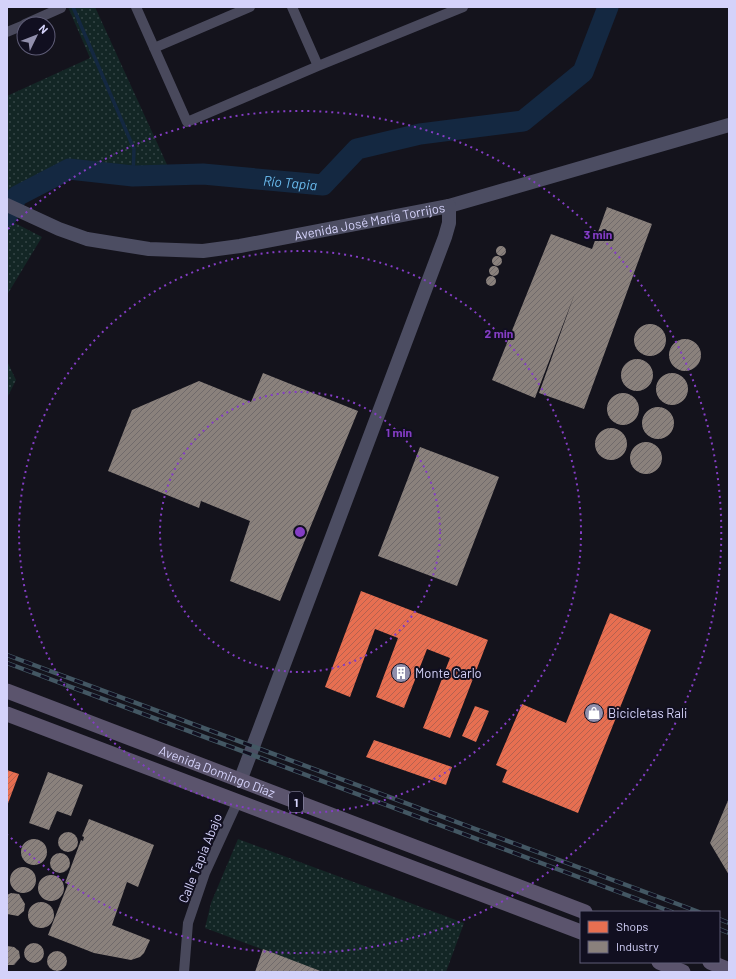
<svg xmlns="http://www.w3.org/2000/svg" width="736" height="979" font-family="Barlow,sans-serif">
<defs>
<pattern id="grass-dots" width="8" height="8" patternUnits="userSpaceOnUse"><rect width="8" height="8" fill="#132625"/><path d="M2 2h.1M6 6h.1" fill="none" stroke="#344546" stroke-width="1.8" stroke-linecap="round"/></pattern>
<pattern id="shops-hatch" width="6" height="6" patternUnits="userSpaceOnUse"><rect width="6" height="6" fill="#e76f51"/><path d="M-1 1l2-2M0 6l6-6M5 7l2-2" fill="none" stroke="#b5614f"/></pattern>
<pattern id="industry-hatch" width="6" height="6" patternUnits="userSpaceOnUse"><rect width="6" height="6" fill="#8a817c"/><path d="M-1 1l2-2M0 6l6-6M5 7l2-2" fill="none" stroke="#706a6b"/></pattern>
</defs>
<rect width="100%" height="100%" fill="#14131c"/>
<!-- grass -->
<path fill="url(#grass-dots)" d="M 68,7 L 95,7 L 169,169 L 59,169 L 7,192 L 7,96 L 90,58 Z
M 7,219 L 42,237 L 7,295 Z
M 7,361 L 16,380 L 7,398 Z
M 238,839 L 464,923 L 446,972 L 323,972 L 205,928 L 211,903 Z"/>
<!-- shops -->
<path fill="url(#shops-hatch)" d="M 361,591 L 488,640 L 450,738 L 423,728 L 450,658 L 427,649 L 404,708 L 376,697 L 398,638 L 375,629 L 350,697 L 325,687 Z
M 610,613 L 651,630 L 578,813 L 502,782 L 507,770 L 496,765 L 522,704 L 566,723 Z
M 475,706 L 489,711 L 476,742 L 462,736 Z
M 374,740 L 452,767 L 446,785 L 366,757 Z
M 7,770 L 19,774 L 7,806 Z"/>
<!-- industry -->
<path fill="url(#industry-hatch)" d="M 607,207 L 652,224 L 584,409 L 539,393 L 575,293 L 535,398 L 492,380 L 551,234 L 592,249 Z
M496 251a5 5 0 1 1 10 0a5 5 0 1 1-10 0Z
M492 261a5 5 0 1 1 10 0a5 5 0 1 1-10 0Z
M489 271a5 5 0 1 1 10 0a5 5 0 1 1-10 0Z
M486 281a5 5 0 1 1 10 0a5 5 0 1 1-10 0Z
M634 340a16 16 0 1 1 32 0a16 16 0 1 1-32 0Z
M669 355a16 16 0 1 1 32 0a16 16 0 1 1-32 0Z
M621 375a16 16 0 1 1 32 0a16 16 0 1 1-32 0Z
M 263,373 L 358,411 L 280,601 L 230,581 L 250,521 L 201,501 L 199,508 L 108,471 L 132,410 L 199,381 L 251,402 Z
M656 389a16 16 0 1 1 32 0a16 16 0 1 1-32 0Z
M607 409a16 16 0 1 1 32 0a16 16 0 1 1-32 0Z
M642 423a16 16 0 1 1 32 0a16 16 0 1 1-32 0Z
M595 444a16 16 0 1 1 32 0a16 16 0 1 1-32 0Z
M630 458a16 16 0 1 1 32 0a16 16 0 1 1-32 0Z
M 420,447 L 499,477 L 457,586 L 378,556 Z
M 48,772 L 83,785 L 71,816 L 57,811 L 49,830 L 29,823 Z
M 729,798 L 729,875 L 710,843 Z
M 89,819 L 154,845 L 138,887 L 127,882 L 112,925 L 150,940 L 144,953 L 140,957 L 131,960 L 94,953 L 48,935 L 68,884 L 65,883 L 81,840 L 83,841 L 84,837 L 82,836 Z
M58 842a10 10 0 1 1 20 0a10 10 0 1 1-20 0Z
M21 852a13 13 0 1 1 26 0a13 13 0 1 1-26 0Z
M50 863a10 10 0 1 1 20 0a10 10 0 1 1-20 0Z
M10 880a13 13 0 1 1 26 0a13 13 0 1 1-26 0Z
M38 888a13 13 0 1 1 26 0a13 13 0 1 1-26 0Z
M 11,893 L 19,894 L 25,904 L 24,911 L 18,916 L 7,914 L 7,895 Z
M28 915a13 13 0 1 1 26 0a13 13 0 1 1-26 0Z
M24 953a10 10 0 1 1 20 0a10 10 0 1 1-20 0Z
M 7,946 L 14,947 L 19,951 L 20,958 L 14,965 L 7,965 Z
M 263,949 L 323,972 L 255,972 Z
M47 961a10 10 0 1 1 20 0a10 10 0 1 1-20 0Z"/>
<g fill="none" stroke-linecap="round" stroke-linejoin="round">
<!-- stream -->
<path stroke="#142841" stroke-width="3.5" d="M 73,7 L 134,149 L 133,176"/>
<!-- river -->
<path stroke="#142841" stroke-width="21" id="s1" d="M 7,216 L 17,196 L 69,169 L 133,176 L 203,174 L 323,185 L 357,149 L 420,134 L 523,121 L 583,72 L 608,7"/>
<!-- street -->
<path stroke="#49495c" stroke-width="10" d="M 136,7 L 187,122 L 318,66 L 463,7
M 292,7 L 318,66
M 25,24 L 61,8
M 7,32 L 24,25
M 154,48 L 250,7
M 184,972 L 188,923 L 205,873 L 237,803"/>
<!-- secondary -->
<g stroke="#4c4d62" stroke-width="14">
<path id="s2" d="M 7,205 L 59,229 L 87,239 L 149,249 L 203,251 L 240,246 L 449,206 L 729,125"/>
<path d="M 240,781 L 445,237 L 449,223 L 449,206"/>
</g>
<!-- primary -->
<g stroke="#5b546d" stroke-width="15">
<path id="s3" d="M 7,691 L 585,912"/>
<path d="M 7,714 L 581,932"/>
<path d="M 659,962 L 683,972"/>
<path d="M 710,962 L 729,970"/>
</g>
<!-- rail casing -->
<g stroke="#435763" stroke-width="4.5">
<path id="rail" d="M 7,655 L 699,912
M 7,663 L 672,912
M 719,919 L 729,923
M 719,929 L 729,933"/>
</g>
<!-- rail -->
<use href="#rail" stroke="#110f20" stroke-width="3" stroke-dasharray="9" stroke-linecap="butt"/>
</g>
<!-- distance rings -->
<g fill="none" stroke="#843dc5" stroke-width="2" stroke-dasharray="2 4">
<circle cx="300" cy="532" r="140"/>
<circle cx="300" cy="532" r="281"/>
<path d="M8 229A421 421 0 1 1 8 835"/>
</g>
<!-- icons -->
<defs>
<g id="building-disc" transform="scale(1)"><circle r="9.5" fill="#918fac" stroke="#110f20"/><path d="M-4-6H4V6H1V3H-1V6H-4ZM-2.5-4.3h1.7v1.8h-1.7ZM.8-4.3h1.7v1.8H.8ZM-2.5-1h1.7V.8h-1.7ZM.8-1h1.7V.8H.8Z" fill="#fff"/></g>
<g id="shop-disc" transform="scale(1)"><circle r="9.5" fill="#918fac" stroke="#110f20"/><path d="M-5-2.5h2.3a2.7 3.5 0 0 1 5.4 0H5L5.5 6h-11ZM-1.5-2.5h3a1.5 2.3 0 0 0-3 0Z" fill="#fff"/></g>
</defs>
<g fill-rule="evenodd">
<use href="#building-disc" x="401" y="673"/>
<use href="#shop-disc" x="594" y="713"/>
</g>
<g text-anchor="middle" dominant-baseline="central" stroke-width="4" stroke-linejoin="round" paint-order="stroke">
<!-- shield labels -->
<rect fill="#110f20" stroke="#9a98b9" stroke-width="1" x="289" y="792" width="14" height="20" rx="3"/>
<g font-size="12" font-weight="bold" fill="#d4d2fa">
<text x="296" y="802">1</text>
</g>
<!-- street labels -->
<g font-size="13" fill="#d4d2fa" stroke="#110f20">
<text stroke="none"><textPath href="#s2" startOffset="373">Avenida José María Torrijos</textPath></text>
<text stroke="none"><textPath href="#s3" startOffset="225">Avenida Domingo Díaz</textPath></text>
<text transform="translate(200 858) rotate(-68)">Calle Tapia Abajo</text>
</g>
<!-- poi labels -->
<g font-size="13" fill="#d4d2fa" stroke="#110f20" text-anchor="start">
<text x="415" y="673">Monte Carlo</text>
<text x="608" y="713">Bicicletas Rali</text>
</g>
<!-- water labels -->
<g font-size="14" font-style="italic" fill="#6bbdf0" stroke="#110f20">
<text stroke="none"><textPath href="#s1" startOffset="303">Río Tapia</textPath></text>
</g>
</g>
<circle cx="300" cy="532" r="6" fill="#843dc5" stroke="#110f20" stroke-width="2"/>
<g font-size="12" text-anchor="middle" font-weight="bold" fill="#843dc5" stroke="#110f20" stroke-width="4" stroke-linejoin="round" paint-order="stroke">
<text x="598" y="239">3 min</text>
<text x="499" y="338">2 min</text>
<text x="399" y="437">1 min</text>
</g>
<!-- border -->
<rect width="736" height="979" fill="none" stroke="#d4d2fa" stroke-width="16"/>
<!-- legend -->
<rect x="580" y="911" width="140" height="52" fill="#110f20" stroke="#5f5d77"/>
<rect x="588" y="921" width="20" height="12" fill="#e76f51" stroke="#5f5d77"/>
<text x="616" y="931" font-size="12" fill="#d4d2fa">Shops</text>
<rect x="588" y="941" width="20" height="12" fill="#8a817c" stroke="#5f5d77"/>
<text x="616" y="951" font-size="12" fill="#d4d2fa">Industry</text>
<!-- north arrow -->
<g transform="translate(36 36) rotate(47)"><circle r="19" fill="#110f20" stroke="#5f5d77"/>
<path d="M0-3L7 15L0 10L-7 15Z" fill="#918fac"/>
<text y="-6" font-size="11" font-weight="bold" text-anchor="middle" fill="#d4d2fa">N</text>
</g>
</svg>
